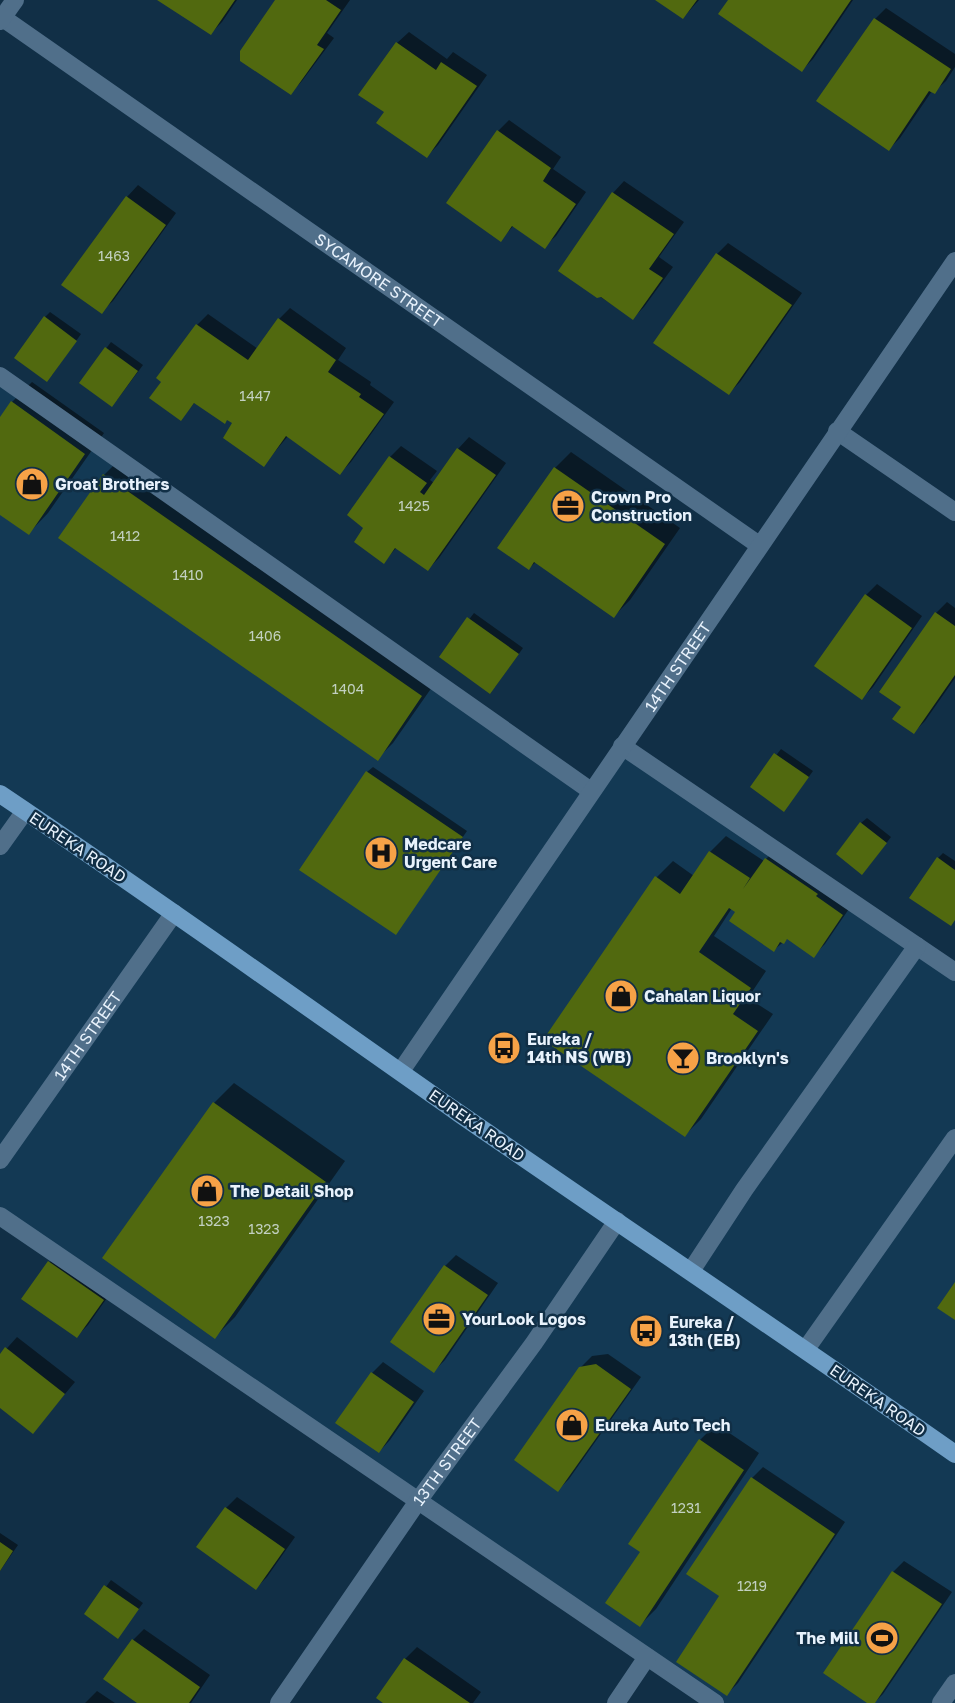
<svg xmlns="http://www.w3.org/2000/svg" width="955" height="1703" font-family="'Golos Text',sans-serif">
<rect width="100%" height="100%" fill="#112f46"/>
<!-- built -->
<path fill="#133954" d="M 0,376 L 591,791 L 622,746 L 955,972 L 955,1703 L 715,1703 L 0,1216 Z"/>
<!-- shadow -->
<path fill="#0007" d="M 160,0 L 237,0 L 222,22 L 211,33 Z
M 277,0 L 350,0 L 327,33 L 334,38 L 302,81 L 291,93 Z
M 657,0 L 699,0 L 683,18 Z
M 730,0 L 853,0 L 813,59 L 802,70 Z
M 886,8 L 955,54 L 955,67 L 946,81 L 934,92 L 932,91 L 900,138 L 889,149 L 875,19 Z
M 409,32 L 447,59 L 453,52 L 487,75 L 438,145 L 427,156 L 386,112 L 397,43 Z
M 509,120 L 561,157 L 553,169 L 586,192 L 556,236 L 544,247 L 514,225 L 501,240 L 498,131 Z
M 624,181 L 684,222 L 659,257 L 673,267 L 644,307 L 633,318 L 560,271 L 613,193 Z
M 138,185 L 176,213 L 113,301 L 101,312 L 63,284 L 127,197 Z
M 728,243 L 802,293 L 740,382 L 729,393 L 717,254 Z
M 290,308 L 346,348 L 338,360 L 371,382 L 370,385 L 394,402 L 351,462 L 340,473 L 288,436 L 264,465 L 235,423 L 195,402 L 181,419 L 163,381 L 158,378 L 197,325 L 208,314 L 258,349 L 279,319 Z
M 50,312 L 81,334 L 52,375 L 45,317 Z
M 111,342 L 143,365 L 117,400 L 81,382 Z
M 32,382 L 104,433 L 48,513 L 29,533 L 0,513 L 0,420 L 12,402 Z
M 469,437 L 506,463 L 439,558 L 428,569 L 397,547 L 384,562 L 365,528 L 390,457 L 401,446 L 437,471 L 430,480 L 434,483 L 458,449 Z
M 571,452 L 680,528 L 630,600 L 614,616 L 536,562 L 529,568 L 555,468 Z
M 120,459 L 437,680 L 393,743 L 377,759 L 104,475 Z
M 877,584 L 922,616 L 873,687 L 862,698 L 866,595 Z
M 947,602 L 955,608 L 955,678 L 925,721 L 914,732 L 903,706 L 936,613 Z
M 474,613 L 523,648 L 495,687 L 441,656 Z
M 781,749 L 813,771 L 789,804 L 752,787 Z
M 373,767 L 467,831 L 396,933 L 367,772 Z
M 867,818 L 891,837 L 868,867 L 861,823 Z
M 726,836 L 764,861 L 777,848 L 853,903 L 825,944 L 813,956 L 788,938 L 774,950 L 732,908 L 714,936 L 766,971 L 748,998 L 773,1014 L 701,1119 L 685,1135 L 657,877 L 673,861 L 694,876 L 710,852 Z
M 943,853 L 955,861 L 955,920 L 938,858 Z
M 234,1083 L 345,1161 L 235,1317 L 215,1337 L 214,1103 Z
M 61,1251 L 114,1288 L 88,1325 L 77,1336 L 50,1262 Z
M 456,1255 L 498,1283 L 445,1360 L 434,1371 L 392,1342 L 445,1266 Z
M 17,1337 L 75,1382 L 33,1432 L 0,1406 L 0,1356 Z
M 608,1354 L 641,1377 L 569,1479 L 558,1490 L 580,1368 L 592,1356 Z
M 383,1362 L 424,1391 L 390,1440 L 379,1452 L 372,1373 Z
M 716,1424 L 759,1453 L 656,1609 L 640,1625 L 700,1440 Z
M 763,1467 L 845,1522 L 738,1683 L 727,1694 L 721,1596 L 752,1478 Z
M 237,1497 L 295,1537 L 267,1577 L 256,1588 L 226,1508 Z
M 0,1533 L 18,1545 L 0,1571 Z
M 904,1561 L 952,1592 L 883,1694 L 874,1703 L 870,1703 L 825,1672 L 893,1572 Z
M 111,1580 L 143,1603 L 118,1637 L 86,1614 Z
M 144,1629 L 210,1675 L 191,1703 L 139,1703 L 133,1640 Z
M 417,1647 L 481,1692 L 473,1703 L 385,1703 L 378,1698 L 405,1659 Z
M 97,1691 L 115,1703 L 85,1703 Z"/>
<!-- building -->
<path fill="#51690f" d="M 157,0 L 235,0 L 211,35 Z
M 275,0 L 326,0 L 341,10 L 317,45 L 324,49 L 291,95 L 240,61 L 240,51 Z
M 655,0 L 697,0 L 683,19 Z
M 728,0 L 851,0 L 802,72 L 718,14 Z
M 874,18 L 951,69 L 935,94 L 929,91 L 889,151 L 816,101 Z
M 396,42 L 436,70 L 441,62 L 477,86 L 427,158 L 376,123 L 384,112 L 358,95 Z
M 497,130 L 551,168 L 543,181 L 576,204 L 545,249 L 512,226 L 501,242 L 446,203 Z
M 612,192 L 674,234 L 649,269 L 663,278 L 633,320 L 601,297 L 597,298 L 558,271 Z
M 126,196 L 166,225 L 102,314 L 61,285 Z
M 716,253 L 792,305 L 729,395 L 653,343 Z
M 44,316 L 77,341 L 47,382 L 14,358 Z
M 278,318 L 336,360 L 328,372 L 361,394 L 359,397 L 384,414 L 340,475 L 286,436 L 264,467 L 223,438 L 232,423 L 227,420 L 225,424 L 194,403 L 181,421 L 149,398 L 161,382 L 156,378 L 196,324 L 248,360 Z
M 105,347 L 138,371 L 112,407 L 79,383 Z
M 11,401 L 85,454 L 29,535 L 0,515 L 0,417 Z
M 457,448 L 496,475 L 428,571 L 395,548 L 384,564 L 354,542 L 363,528 L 347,515 L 389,456 L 427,483 L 420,492 L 424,495 Z
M 554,467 L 665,544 L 614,618 L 534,562 L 529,570 L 497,548 Z
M 103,474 L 422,696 L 378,761 L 58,538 Z
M 865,594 L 912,628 L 862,700 L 814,666 Z
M 935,612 L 955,626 L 955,675 L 914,734 L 892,719 L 901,707 L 879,692 Z
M 467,617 L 519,654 L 490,694 L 439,657 Z
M 774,753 L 809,777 L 784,812 L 750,787 Z
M 366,771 L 463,837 L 396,935 L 299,870 Z
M 860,822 L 887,843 L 862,875 L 836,854 Z
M 709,851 L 750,878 L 743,889 L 765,858 L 818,894 L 816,896 L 843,915 L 814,958 L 787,939 L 784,944 L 780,942 L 774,952 L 729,921 L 735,912 L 729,908 L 699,952 L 751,988 L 733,1014 L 758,1031 L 685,1137 L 543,1040 L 655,876 L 680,894 Z
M 937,857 L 955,870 L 955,920 L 951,926 L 909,898 Z
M 213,1102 L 326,1182 L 215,1339 L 102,1258 Z
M 48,1261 L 104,1300 L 77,1338 L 21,1299 Z
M 444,1265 L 488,1295 L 434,1373 L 390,1342 Z
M 955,1282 L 955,1320 L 937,1308 Z
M 5,1347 L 65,1394 L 33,1434 L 0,1408 L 0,1354 Z
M 596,1364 L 631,1389 L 558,1492 L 514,1460 L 579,1367 Z
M 371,1372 L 414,1402 L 379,1453 L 335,1423 Z
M 699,1439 L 744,1470 L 640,1627 L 605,1603 L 640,1552 L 628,1544 Z
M 751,1477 L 835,1534 L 727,1696 L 676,1662 L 719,1596 L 686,1574 Z
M 225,1507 L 285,1549 L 256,1590 L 196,1547 Z
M 0,1542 L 13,1551 L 0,1571 Z
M 892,1571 L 942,1604 L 875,1703 L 867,1703 L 823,1673 Z
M 104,1585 L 139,1609 L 118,1639 L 84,1614 Z
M 132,1639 L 200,1687 L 189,1703 L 137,1703 L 103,1679 Z
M 404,1658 L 470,1703 L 383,1703 L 376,1698 Z"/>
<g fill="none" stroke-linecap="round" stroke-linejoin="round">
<!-- minor -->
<g stroke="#506f8a" stroke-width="18">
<path id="s1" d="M 0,16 L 759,545"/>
<path d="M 0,21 L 15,0"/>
<path d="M 0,376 L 591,791"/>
<path d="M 837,431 L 955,512"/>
<path d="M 622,746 L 955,972"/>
<path d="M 0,846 L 25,811"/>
<path id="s2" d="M 401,1071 L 955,261"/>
<path id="s3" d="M 0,1160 L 174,913"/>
<path d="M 0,1216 L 715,1703"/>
<path d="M 691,1271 L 744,1190 L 917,946"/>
<path d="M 806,1349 L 955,1138"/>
<path id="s4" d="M 279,1703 L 418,1501 L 534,1343 L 617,1221"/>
<path d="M 616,1703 L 647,1657"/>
<path d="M 941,1703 L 955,1683"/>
</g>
<!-- major -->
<path stroke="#6e9ec6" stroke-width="18" d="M 0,794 C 155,898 307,1007 460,1114 C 625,1228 791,1339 955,1454"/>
</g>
<!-- icons -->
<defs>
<g id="shop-disc" transform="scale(1.725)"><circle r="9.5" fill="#f6a247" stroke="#112f46"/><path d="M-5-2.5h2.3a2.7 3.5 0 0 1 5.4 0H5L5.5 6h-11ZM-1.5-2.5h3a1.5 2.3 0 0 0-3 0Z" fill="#111"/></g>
<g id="office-disc" transform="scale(1.725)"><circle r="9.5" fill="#f6a247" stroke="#112f46"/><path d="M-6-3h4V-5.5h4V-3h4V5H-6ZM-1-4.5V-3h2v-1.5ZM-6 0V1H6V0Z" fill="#111"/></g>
<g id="hospital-disc" transform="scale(1.725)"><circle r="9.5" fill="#f6a247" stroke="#112f46"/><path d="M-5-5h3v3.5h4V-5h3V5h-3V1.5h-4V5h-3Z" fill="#111"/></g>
<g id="bus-disc" transform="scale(1.725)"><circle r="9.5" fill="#f6a247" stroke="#112f46"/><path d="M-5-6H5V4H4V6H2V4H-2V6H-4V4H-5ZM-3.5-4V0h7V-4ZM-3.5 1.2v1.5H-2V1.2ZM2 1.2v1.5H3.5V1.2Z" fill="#111"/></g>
<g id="bar-disc" transform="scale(1.725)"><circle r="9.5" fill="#f6a247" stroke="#112f46"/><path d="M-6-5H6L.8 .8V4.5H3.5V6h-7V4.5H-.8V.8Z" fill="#111"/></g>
<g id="stadium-disc" transform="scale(1.725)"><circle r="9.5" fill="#f6a247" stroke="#112f46"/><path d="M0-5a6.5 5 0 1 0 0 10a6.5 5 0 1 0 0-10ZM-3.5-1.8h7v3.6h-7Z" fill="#111"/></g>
</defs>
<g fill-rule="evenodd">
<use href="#shop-disc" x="32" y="484"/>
<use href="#office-disc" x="568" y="506"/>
<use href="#hospital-disc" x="381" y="853"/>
<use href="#shop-disc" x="621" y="996"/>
<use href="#bus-disc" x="504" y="1048"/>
<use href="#bar-disc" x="683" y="1058"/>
<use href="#shop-disc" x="207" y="1191"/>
<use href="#office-disc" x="439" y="1319"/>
<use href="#bus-disc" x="646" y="1331"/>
<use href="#shop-disc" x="572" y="1425"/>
<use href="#stadium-disc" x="882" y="1638"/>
</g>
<g text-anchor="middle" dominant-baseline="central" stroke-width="5" stroke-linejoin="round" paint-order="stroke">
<!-- number labels -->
<g font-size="14" fill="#c2d0c1">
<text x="114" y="255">1463</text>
<text x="255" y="395">1447</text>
<text x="414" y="505">1425</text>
<text x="125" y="535">1412</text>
<text x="188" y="574">1410</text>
<text x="265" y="635">1406</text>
<text x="348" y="688">1404</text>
<text x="214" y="1220">1323</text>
<text x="264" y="1228">1323</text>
<text x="686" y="1507">1231</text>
<text x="752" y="1585">1219</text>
</g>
<!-- street labels -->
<g font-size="16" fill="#e8f2fc" stroke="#112f46">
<text stroke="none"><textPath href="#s1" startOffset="462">SYCAMORE STREET</textPath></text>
<text stroke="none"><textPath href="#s2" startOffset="490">14TH STREET</textPath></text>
<text transform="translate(78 847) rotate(34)">EUREKA ROAD</text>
<text stroke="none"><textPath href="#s3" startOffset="152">14TH STREET</textPath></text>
<text transform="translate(477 1125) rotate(35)">EUREKA ROAD</text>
<text transform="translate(878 1400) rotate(35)">EUREKA ROAD</text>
<text stroke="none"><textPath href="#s4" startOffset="294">13TH STREET</textPath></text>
</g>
<!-- poi labels -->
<g font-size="16" font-weight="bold" fill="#e8f2fc" stroke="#112f46" text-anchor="start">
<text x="55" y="484">Groat Brothers</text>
<text x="591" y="497">Crown Pro<tspan x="591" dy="18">Construction</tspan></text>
<text x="404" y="844">Medcare<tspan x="404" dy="18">Urgent Care</tspan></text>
<text x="644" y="996">Cahalan Liquor</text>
<text x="527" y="1039">Eureka /<tspan x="527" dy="18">14th NS (WB)</tspan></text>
<text x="706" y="1058">Brooklyn's</text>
<text x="230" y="1191">The Detail Shop</text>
<text x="462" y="1319">YourLook Logos</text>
<text x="669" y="1322">Eureka /<tspan x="669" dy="18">13th (EB)</tspan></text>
<text x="595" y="1425">Eureka Auto Tech</text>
<text x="859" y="1638" text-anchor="end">The Mill</text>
</g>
</g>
</svg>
